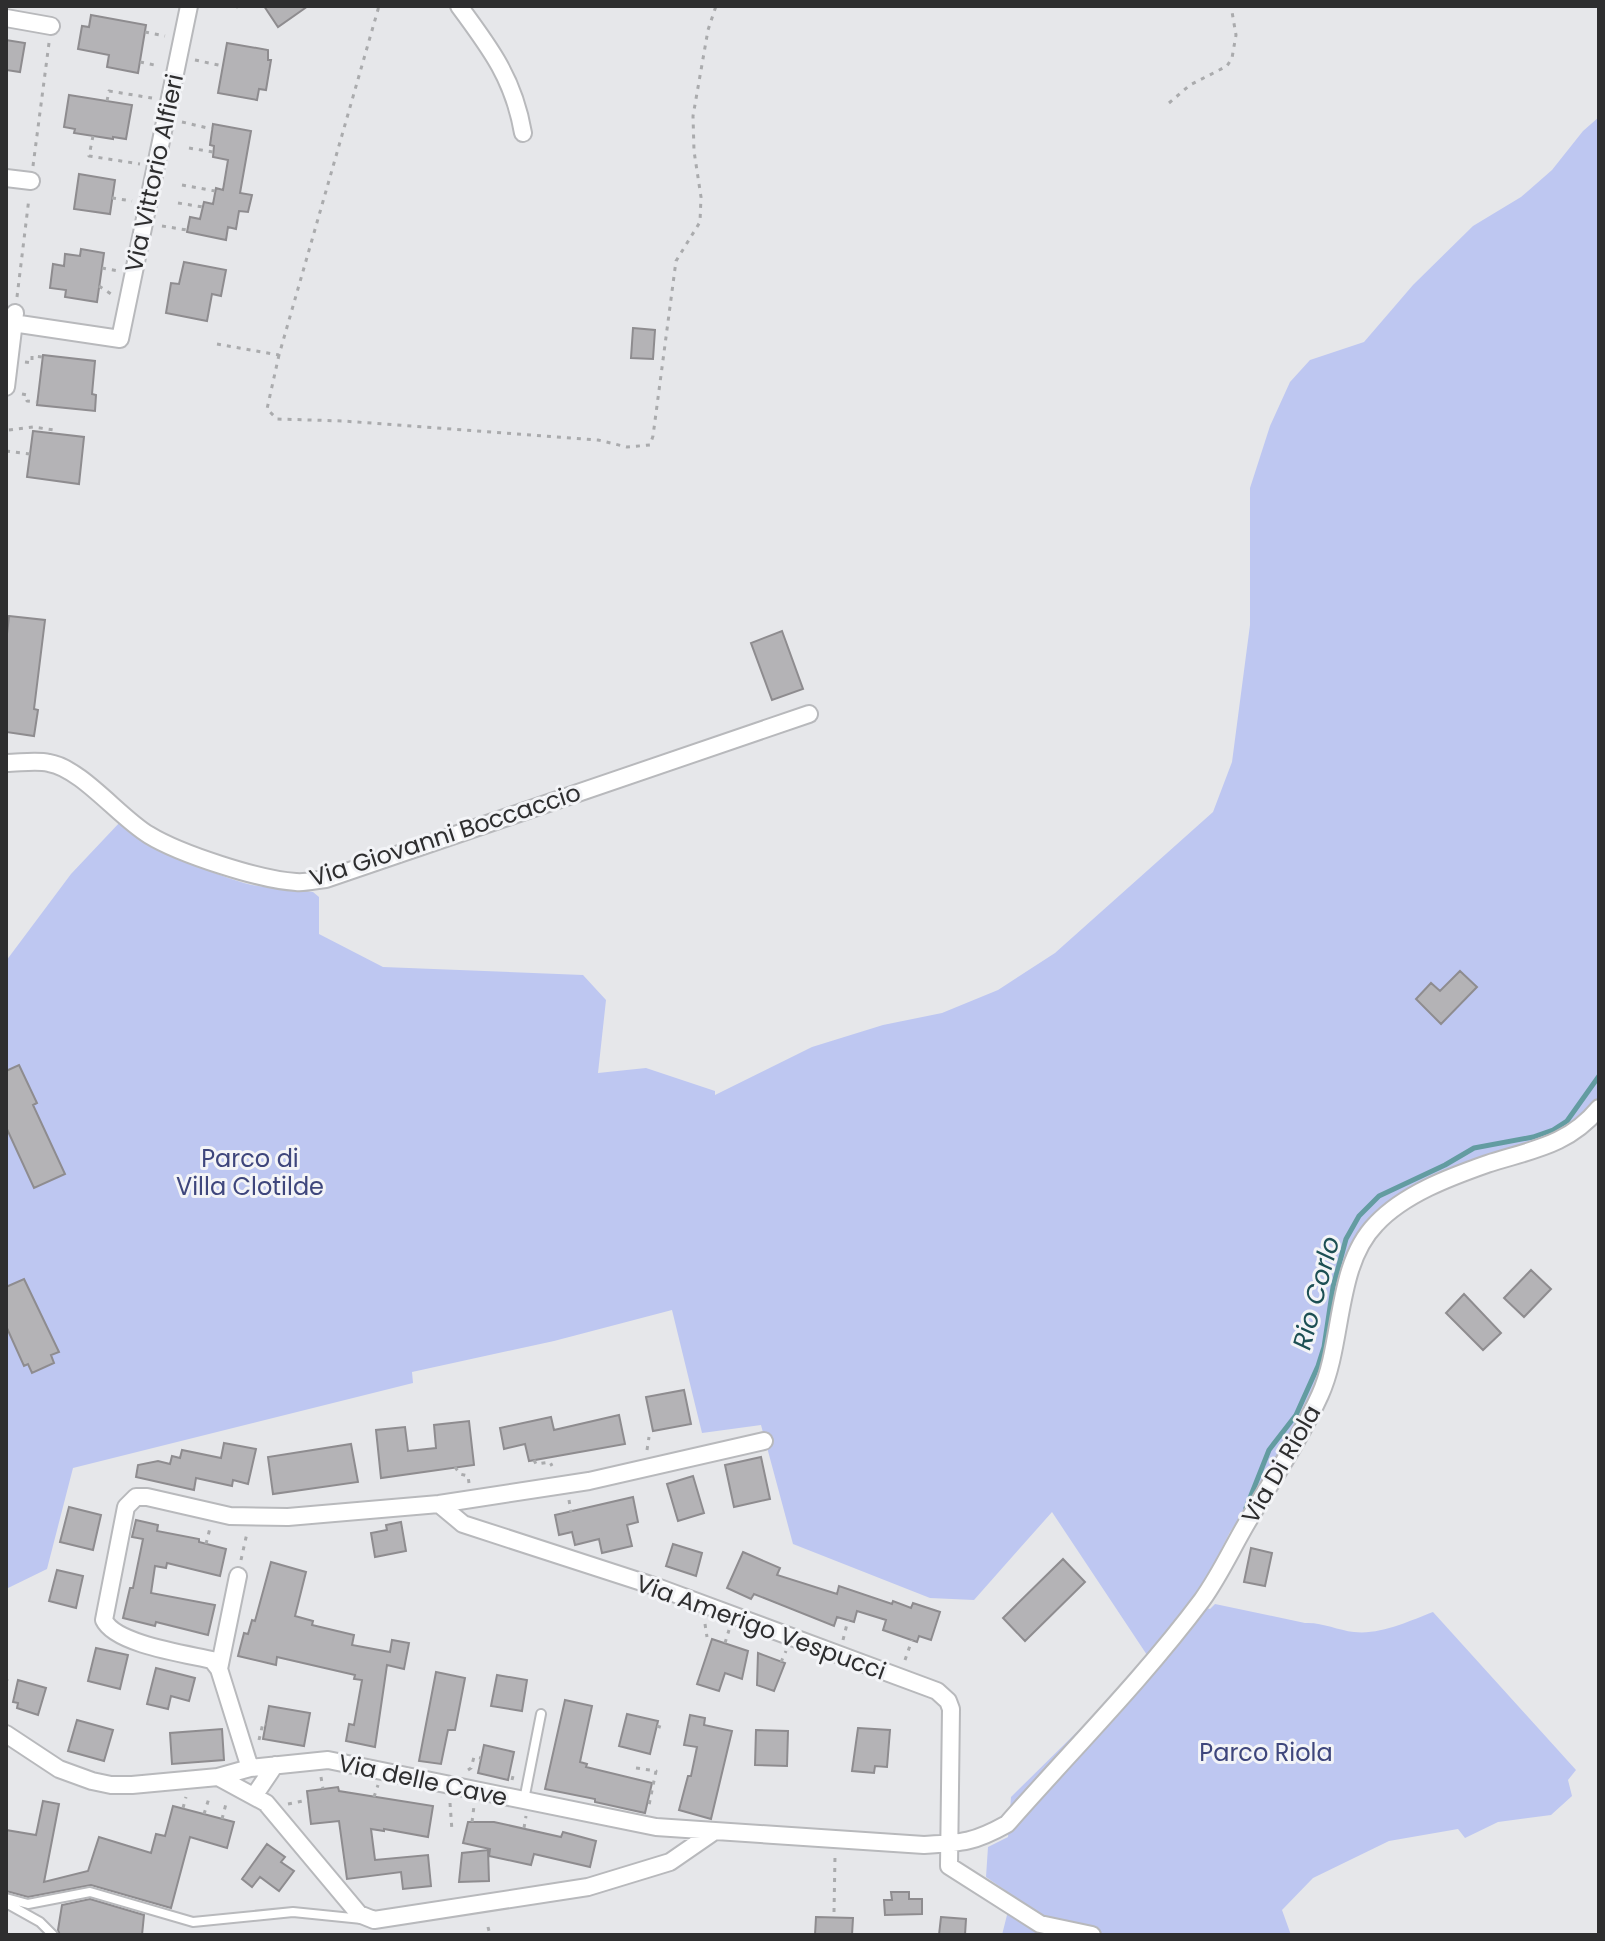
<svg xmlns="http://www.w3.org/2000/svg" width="1605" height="1941" font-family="Poppins,sans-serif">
<rect width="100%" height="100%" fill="#e6e7ea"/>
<!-- green -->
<path fill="#bec7f1" d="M 1599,117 L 1599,1105 L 1549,1149 L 1421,1187 L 1359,1239 L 1339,1330 L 1296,1436 L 1230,1532 L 1194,1604 L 1210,1609 L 1215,1604 L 1305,1623 C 1322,1622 1337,1630 1354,1632 C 1381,1635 1409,1621 1433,1612 L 1576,1770 L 1568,1780 L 1572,1796 L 1551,1815 L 1498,1822 L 1465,1838 L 1458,1829 L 1389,1841 L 1313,1878 L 1282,1910 L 1291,1935 L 1002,1935 L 1012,1895 L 986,1877 L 988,1847 L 1008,1837 L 1011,1797 L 1089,1720 L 1147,1655 L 1052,1512 L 974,1600 L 930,1598 L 793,1544 L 761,1425 L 702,1433 L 672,1310 L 554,1341 L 412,1372 L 413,1383 L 73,1468 L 47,1569 L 6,1589 L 6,961 L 71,874 L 121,821 C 157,849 200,870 244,883 C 266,889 290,889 313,892 L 319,897 L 319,934 L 383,967 L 583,975 L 606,1000 L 598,1073 L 646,1068 L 715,1091 L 715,1095 L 812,1047 L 883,1025 L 942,1013 L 998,990 L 1055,953 L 1213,812 L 1232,762 L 1250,625 L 1250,488 L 1270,426 L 1290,382 L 1310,360 L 1364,342 L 1413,285 L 1473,226 L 1521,197 L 1552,170 L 1583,131 Z"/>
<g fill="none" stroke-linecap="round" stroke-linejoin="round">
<!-- stream -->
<path stroke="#639ca1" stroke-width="5" d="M 1246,1508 L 1269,1450 L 1296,1415 L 1318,1366 L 1324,1347 L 1333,1287 L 1346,1239 L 1359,1216 L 1379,1196 L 1445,1165 L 1474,1148 L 1533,1137 L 1553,1130 L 1567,1121 L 1599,1076"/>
</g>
<!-- building -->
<path fill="#b4b3b6" stroke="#8e8c8f" stroke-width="2" d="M 264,6 L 308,6 L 278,27 Z
M 91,15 L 146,25 L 138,73 L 107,67 L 109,55 L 78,49 L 82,26 L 89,27 Z
M 6,40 L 25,43 L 20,72 L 6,70 Z
M 227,43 L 268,50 L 268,60 L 271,60 L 266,90 L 259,89 L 257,100 L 218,93 Z
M 69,95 L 132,105 L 126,139 L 113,137 L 113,139 L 74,133 L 75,129 L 64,127 Z
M 213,124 L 251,131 L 240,193 L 252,195 L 248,212 L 239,211 L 236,229 L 228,227 L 226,240 L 187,232 L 190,217 L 200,219 L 204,202 L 213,204 L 216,188 L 223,190 L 228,160 L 213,157 L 214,146 L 210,145 Z
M 79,174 L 115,180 L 110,214 L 74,209 Z
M 81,249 L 104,253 L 97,302 L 65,297 L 66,290 L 50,288 L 53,264 L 64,266 L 65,254 L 80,256 Z
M 184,262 L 226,270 L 221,296 L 212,294 L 207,321 L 166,313 L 171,283 L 179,284 Z
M 633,328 L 655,330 L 653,359 L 631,358 Z
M 43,355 L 95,361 L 92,394 L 96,395 L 95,411 L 37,405 Z
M 33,431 L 84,437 L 79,484 L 27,477 Z
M 9,616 L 45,620 L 34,709 L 38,710 L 34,736 L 6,732 L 6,643 Z
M 782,631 L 803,689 L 772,700 L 751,643 Z
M 1460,971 L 1477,987 L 1441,1024 L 1416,999 L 1431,983 L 1440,991 Z
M 19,1065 L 37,1103 L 33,1105 L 65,1174 L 34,1188 L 6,1127 L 6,1071 Z
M 1531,1270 L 1551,1289 L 1524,1317 L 1504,1298 Z
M 24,1279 L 59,1352 L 51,1355 L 54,1363 L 32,1373 L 28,1364 L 24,1366 L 6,1326 L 6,1287 Z
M 1464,1294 L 1501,1333 L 1483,1350 L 1446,1313 Z
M 684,1390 L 691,1424 L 653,1431 L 646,1397 Z
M 619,1415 L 625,1444 L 529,1461 L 525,1444 L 504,1449 L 500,1428 L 551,1417 L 554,1430 Z
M 469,1421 L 474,1465 L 381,1478 L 376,1430 L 405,1427 L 408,1451 L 436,1448 L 434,1425 Z
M 224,1443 L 256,1449 L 248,1484 L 233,1480 L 232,1486 L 196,1478 L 194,1490 L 136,1477 L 138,1465 L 158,1461 L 170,1464 L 172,1456 L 180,1458 L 182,1450 L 221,1458 Z
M 351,1444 L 358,1482 L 273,1494 L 268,1457 Z
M 761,1457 L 770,1499 L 734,1507 L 725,1465 Z
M 693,1476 L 704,1513 L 678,1521 L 667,1484 Z
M 633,1497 L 638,1522 L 627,1525 L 632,1546 L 602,1553 L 599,1539 L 575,1545 L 572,1532 L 559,1535 L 555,1515 Z
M 69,1507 L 101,1515 L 93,1550 L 60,1542 Z
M 136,1520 L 158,1525 L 157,1531 L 199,1539 L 199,1542 L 226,1549 L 220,1576 L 167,1563 L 166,1568 L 155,1566 L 151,1593 L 215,1605 L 208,1635 L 156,1622 L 155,1626 L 123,1618 L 130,1588 L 133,1588 L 143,1539 L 132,1537 Z
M 401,1522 L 406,1551 L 375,1557 L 371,1533 L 387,1530 L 386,1525 Z
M 673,1544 L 702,1553 L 696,1576 L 666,1566 Z
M 1251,1548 L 1272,1553 L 1265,1586 L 1244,1582 Z
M 743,1552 L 780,1568 L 777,1575 L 837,1594 L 839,1586 L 892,1604 L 893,1601 L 911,1608 L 913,1603 L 940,1612 L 931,1640 L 919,1636 L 917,1642 L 883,1630 L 886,1620 L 857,1611 L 854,1622 L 837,1617 L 834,1626 L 754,1594 L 751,1599 L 727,1588 Z
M 1063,1559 L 1085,1582 L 1025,1641 L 1003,1618 Z
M 271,1562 L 306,1572 L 295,1616 L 313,1621 L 312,1625 L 354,1635 L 352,1645 L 390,1652 L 392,1640 L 409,1643 L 404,1669 L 387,1665 L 375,1747 L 346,1741 L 349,1724 L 354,1725 L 362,1680 L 354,1679 L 355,1675 L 277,1657 L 276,1665 L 238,1656 L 244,1633 L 248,1634 L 252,1620 L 255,1621 Z
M 57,1570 L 83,1576 L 76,1608 L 49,1601 Z
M 712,1639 L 748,1651 L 742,1679 L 725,1673 L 719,1691 L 697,1684 Z
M 96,1648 L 128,1655 L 120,1689 L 88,1681 Z
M 758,1653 L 785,1663 L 774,1691 L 757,1685 Z
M 156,1668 L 195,1678 L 189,1701 L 171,1696 L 168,1709 L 147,1704 Z
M 436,1672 L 465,1678 L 455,1730 L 448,1730 L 441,1764 L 419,1761 Z
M 497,1675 L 527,1680 L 522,1711 L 491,1706 Z
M 18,1680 L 46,1688 L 38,1715 L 17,1708 L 18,1703 L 13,1702 Z
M 565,1700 L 592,1706 L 580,1762 L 587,1764 L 586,1767 L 652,1783 L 645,1813 L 595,1802 L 595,1799 L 545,1789 Z
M 269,1706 L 310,1713 L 304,1746 L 263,1739 Z
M 627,1714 L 658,1721 L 650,1754 L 619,1746 Z
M 690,1715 L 705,1718 L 704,1725 L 732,1731 L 711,1819 L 679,1810 L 688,1776 L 691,1776 L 697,1747 L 684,1745 Z
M 77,1720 L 113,1730 L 104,1761 L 68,1751 Z
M 858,1728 L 890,1730 L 887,1767 L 875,1766 L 874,1773 L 852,1771 Z
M 222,1729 L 224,1760 L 172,1764 L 170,1733 Z
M 756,1730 L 788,1731 L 787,1766 L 755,1765 Z
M 484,1745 L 514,1752 L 508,1780 L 478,1773 Z
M 338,1787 L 339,1791 L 433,1806 L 428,1837 L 384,1829 L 384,1831 L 371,1829 L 375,1860 L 428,1855 L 431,1886 L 403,1889 L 401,1872 L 347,1879 L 339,1821 L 311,1824 L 307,1791 Z
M 43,1801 L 59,1804 L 44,1882 L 88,1871 L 99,1837 L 151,1853 L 156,1834 L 165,1836 L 173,1806 L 234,1822 L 227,1848 L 190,1837 L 171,1908 L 91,1885 L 28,1897 L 6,1891 L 6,1830 L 36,1835 Z
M 468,1822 L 494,1822 L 561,1837 L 563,1832 L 596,1841 L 590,1867 L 534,1854 L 531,1865 L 489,1856 L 490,1849 L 463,1843 Z
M 267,1844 L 285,1857 L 281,1862 L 294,1871 L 279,1891 L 260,1877 L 252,1887 L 242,1879 Z
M 488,1850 L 489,1881 L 459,1882 L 462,1853 Z
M 891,1892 L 909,1892 L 909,1899 L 922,1899 L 922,1914 L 885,1915 L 884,1900 L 892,1900 Z
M 90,1899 L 144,1915 L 142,1935 L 60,1935 L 58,1930 L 62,1905 Z
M 816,1917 L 853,1918 L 852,1935 L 815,1935 Z
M 941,1917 L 966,1919 L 965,1935 L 939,1935 Z"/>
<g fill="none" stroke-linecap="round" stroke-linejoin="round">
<!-- lane casing -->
<g stroke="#b8b9bc" stroke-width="12">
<path id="lane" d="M 524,1800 L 541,1714
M 6,1898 L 28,1904 L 90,1892 L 193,1922 L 293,1912 L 362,1919
M 6,1903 L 40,1922 L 53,1935"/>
</g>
<!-- street casing -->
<g stroke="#b8b9bc" stroke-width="20">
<path id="street" d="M 459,6 C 491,49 514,80 523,133
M 6,18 L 51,26
M 6,178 L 31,181
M 6,322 L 120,339 L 189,6
M 6,387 L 15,313
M 6,763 C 20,763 36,760 49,763 C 81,768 120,818 149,835 C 180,854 260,880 296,882 C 306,883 316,880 326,879 L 809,714
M 439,1504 L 463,1524 L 657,1587 L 937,1691 L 948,1701 L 951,1709 L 949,1866 L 1040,1924 L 1092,1935
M 219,1669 L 238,1576
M 6,1734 L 59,1769 L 92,1781 L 111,1785 L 132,1785 L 218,1777 L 250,1768 L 328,1760 L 656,1827 L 924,1845 C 961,1843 973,1843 1007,1824 C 1072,1750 1143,1679 1202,1600 C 1220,1575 1232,1548 1248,1521 C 1272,1480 1300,1439 1320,1395 C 1344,1342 1335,1266 1376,1224 C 1404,1194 1450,1177 1487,1164 C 1530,1150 1568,1146 1599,1108
M 250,1768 L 219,1669 L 212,1660 C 186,1654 115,1644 104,1620 L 126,1507 L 136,1497 L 147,1497 L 230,1516 L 288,1517 L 439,1504 L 589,1481 L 764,1441
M 218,1777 L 266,1803 L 359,1914 L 374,1920 L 588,1887 L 670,1862 L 712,1833
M 254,1796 L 275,1765"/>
</g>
<!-- path -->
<path stroke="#aaabad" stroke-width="3" stroke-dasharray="4 6" stroke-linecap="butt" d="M 234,6 L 242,8
M 145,32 L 165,36
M 195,60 L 223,66
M 140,62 L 159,66
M 107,101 L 109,91 L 152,98
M 1169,103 L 1190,85 L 1227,66 L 1232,58 L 1236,35 L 1231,6
M 182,122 L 212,129
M 93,136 L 89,156 L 140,164
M 189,148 L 213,152
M 33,166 L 49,43
M 182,185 L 215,191
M 112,198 L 132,201
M 178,203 L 203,207
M 162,226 L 187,230
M 102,268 L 119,271
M 99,286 L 111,294
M 17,297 L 29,198
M 217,344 L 279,355 L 379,6
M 279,355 L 267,409 L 277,419 L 343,421 L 598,440 L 627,447 L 650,445 L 653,436 L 676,261 L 700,222 L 701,197 L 694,151 L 693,116 L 708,30 L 716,6
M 25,362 L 32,363 L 32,356 L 43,357
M 22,394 L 27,395 L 27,401 L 37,402
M 9,430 L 33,427 L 54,430 L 53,434
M 6,451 L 30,454
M 647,1450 L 649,1437
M 534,1460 L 536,1464 L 550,1462 L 552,1466
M 455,1467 L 460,1474 L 468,1476 L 469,1483
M 569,1500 L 571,1512
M 206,1544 L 210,1528
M 241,1560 L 247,1533
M 705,1624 L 707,1637
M 843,1640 L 848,1620
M 725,1643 L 729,1630
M 905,1660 L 912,1640
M 781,1662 L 786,1651
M 6,1683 L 8,1676
M 657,1726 L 666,1729
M 259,1740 L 263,1723 L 266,1724
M 636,1768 L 656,1771 L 648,1810
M 468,1770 L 471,1768 L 474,1757 L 481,1758
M 321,1777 L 323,1789
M 512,1780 L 514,1772
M 374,1797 L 378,1785
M 450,1803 L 452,1831
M 288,1804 L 308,1800
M 183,1808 L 186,1797
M 204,1814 L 210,1795
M 222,1819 L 227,1800
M 472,1822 L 474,1806
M 524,1828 L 526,1816
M 834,1912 L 835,1856
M 488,1927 L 490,1935"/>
<!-- lane -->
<use href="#lane" stroke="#fff" stroke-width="8"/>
<!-- street -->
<use href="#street" stroke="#fff" stroke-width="16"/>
</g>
<g text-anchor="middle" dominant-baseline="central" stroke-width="6" stroke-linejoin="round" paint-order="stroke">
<!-- street labels -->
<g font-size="24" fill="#2e2e2f" stroke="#f3f4f7">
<text transform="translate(154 173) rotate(-78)">Via Vittorio Alfieri</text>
<text transform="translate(445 835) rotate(-18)">Via Giovanni Boccaccio</text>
<text transform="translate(1281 1464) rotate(-60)">Via Di Riola</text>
<text transform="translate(761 1627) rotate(20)">Via Amerigo Vespucci</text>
<text transform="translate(423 1780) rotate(12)">Via delle Cave</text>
</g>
<!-- park labels -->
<g font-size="24" fill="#3e467c" stroke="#f3f4f7">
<text x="250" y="1158">Parco di<tspan x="250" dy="28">Villa Clotilde</tspan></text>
<text x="1266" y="1752">Parco Riola</text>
</g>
<!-- water labels -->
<g font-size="26" font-style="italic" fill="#1c4f53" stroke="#f3f4f7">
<text transform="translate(1316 1293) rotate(-75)">Rio Corlo</text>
</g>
</g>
<!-- border -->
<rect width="1605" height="1941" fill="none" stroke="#2e2e2f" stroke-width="16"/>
</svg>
